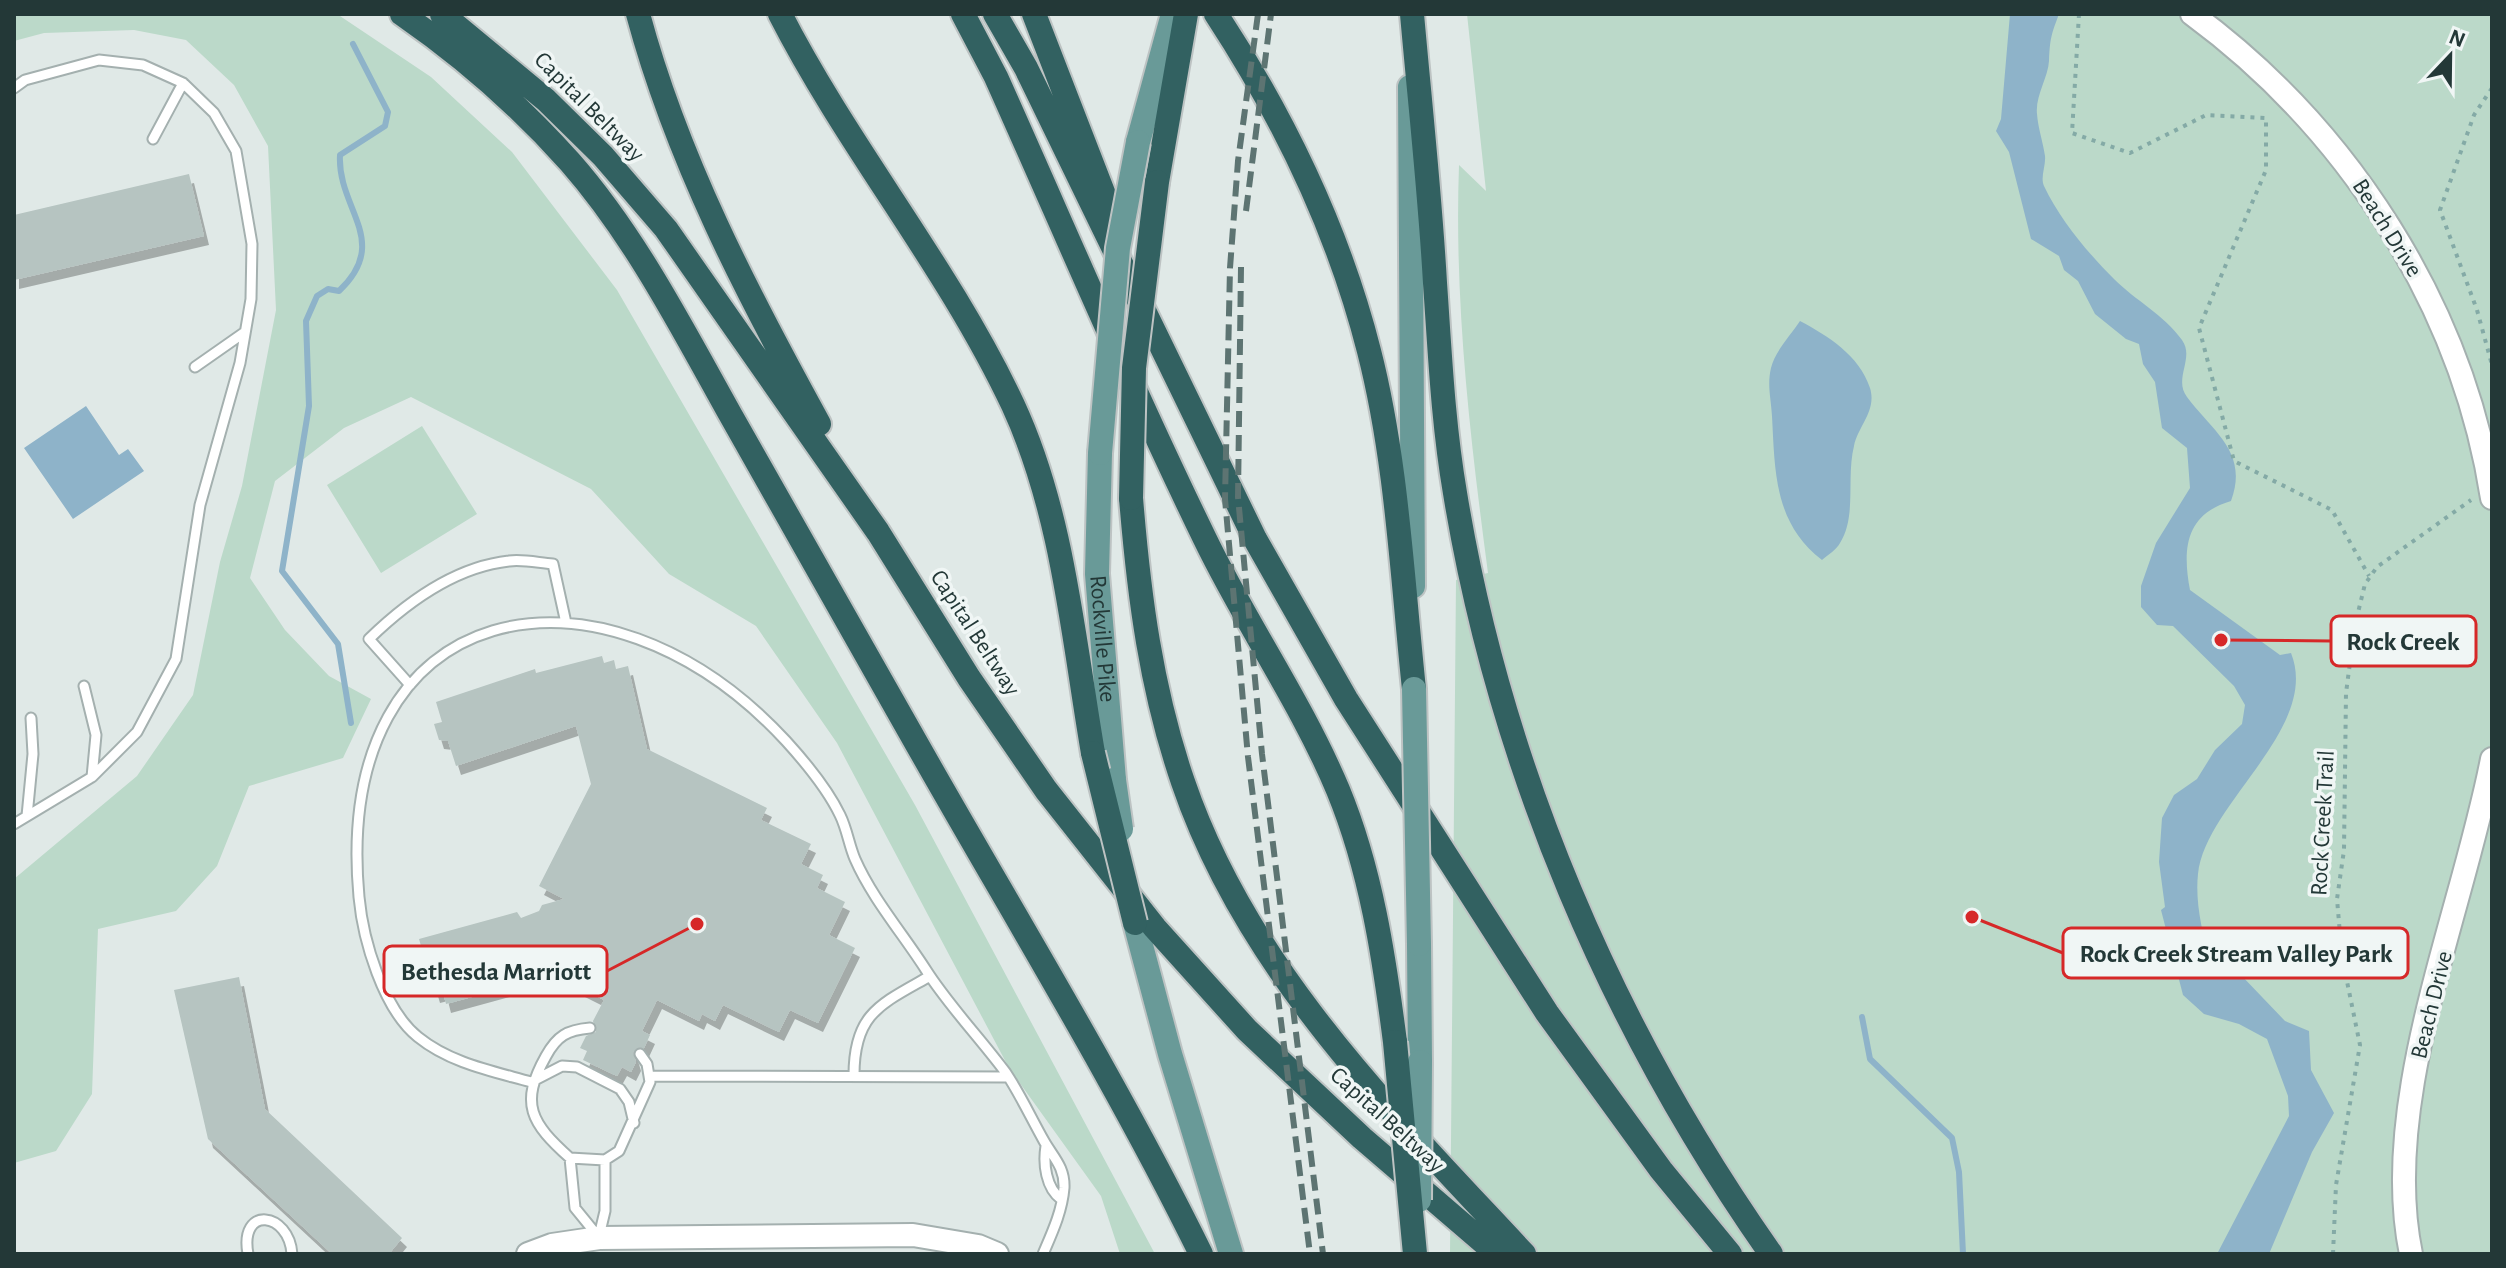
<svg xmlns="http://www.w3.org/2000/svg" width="2506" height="1268" font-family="'Alegreya Sans',sans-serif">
<defs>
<filter id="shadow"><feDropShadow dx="5" dy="9" stdDeviation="0" flood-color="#0004"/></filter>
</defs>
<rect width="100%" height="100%" fill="#e0e9e7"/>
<!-- green -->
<path fill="#bbd9c9" d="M 14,14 L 337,14 L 431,77 L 512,152 L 617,290 L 915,805 L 1155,1254 L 1120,1254 L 1101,1196 L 1009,1068 L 837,743 L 756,626 L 669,574 L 591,489 L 411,397 L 344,428 L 275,481 L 250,578 L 285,630 L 329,676 L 371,699 L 343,758 L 249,786 L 217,866 L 176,911 L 98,929 L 92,1094 L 56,1151 L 14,1163 L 14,879 L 137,776 L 193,695 L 220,562 L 242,486 L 276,310 L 268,146 L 234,85 L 186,40 L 134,30 L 44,33 L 14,41 Z
M 1467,14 L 2492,14 L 2492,1254 L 1450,1254 L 1456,580 L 1488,573 C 1470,437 1454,302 1459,165 L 1486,191 Z
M 422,426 L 477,514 L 381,573 L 327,485 Z"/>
<!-- water -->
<path fill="#8eb3c9" d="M 2010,14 L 2059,14 C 2051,35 2050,39 2049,61 C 2048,78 2035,96 2037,114 C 2038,128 2043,142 2045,156 C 2046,166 2040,177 2044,186 C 2060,220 2088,253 2114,279 C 2136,301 2163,314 2182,340 C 2195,358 2173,379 2187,397 C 2213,432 2249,452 2231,501 C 2186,514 2182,548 2190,590 L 2280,655 L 2291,653 C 2321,728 2205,804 2198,874 C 2195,901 2202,933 2210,959 L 2240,974 L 2285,1021 L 2309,1031 L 2311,1070 L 2334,1113 L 2312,1152 L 2269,1254 L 2217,1254 L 2289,1116 L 2288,1096 L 2267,1039 L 2239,1024 L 2204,1014 L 2183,995 L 2161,910 L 2165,907 L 2159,862 L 2162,818 L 2174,795 L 2197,779 L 2215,750 L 2242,724 L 2245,705 L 2234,686 L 2173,626 L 2157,625 L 2141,607 L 2141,586 L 2156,543 L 2190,488 L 2187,448 L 2162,428 L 2155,382 L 2143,364 L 2139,344 L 2126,339 L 2095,314 L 2078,281 L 2064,270 L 2059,256 L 2031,239 L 2009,152 L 1996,131 L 2001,119 Z
M 1800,321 C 1828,336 1859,355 1870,388 C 1877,411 1858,426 1854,446 C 1846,478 1857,516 1840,543 C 1837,549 1828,555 1822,560 C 1774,523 1775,472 1772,416 C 1771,398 1767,385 1771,368 C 1775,351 1791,335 1800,321 Z
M 86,406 L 119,455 L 128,449 L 144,471 L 73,519 L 24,448 Z"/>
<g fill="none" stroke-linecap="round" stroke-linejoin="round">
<!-- stream -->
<path stroke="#8eb3c9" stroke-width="6" d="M 351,723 L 338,644 L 282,571 L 309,406 L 306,321 L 317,296 L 328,289 L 339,291 C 392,241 337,209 340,155 L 385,126 L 388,112 L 353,44
M 1862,1017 L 1870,1059 L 1952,1138 L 1959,1172 L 1963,1254"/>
</g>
<!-- building -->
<path fill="#b6c4c1" filter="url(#shadow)" d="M 189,174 L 204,236 L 14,280 L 14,215 Z
M 602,656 L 604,663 L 614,660 L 616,669 L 628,666 L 647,749 L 767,808 L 761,820 L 811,844 L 801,864 L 823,875 L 817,888 L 845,902 L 829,935 L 855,948 L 818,1023 L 790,1010 L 779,1032 L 723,1005 L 715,1021 L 702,1014 L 699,1021 L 657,1000 L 642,1031 L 650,1035 L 644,1048 L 633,1052 L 636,1062 L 631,1072 L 622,1067 L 617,1076 L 583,1060 L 587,1051 L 580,1048 L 586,1036 L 596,1032 L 593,1021 L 604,1000 L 576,986 L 585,966 L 446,1004 L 443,992 L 435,994 L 419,939 L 517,912 L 521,918 L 539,911 L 542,905 L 564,899 L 539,886 L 591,784 L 576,726 L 456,766 L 448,741 L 439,740 L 434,724 L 442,722 L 436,702 L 535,669 L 536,673 Z
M 239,977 L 265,1109 L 402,1238 L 389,1254 L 332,1254 L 208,1139 L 174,990 Z"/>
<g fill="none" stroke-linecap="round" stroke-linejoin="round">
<!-- service casing -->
<g stroke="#a4b0af" stroke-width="13">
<path id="service" d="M 14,88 L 25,80 L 99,60 L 143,65 L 183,83 L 214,113 L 236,151 L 252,244 L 251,299 L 240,363 L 200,505 L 176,659 L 137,732 L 92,777
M 153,139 L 183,83
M 195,367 L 245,332
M 410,685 L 369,639 C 407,602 454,567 509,561 C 523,559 539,563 553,564 L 566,623
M 27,816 L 33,754 L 31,718
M 14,824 L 92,777 L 96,735 L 84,686
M 590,1028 C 567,1030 557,1036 546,1056 C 519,1104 531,1123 570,1158 L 605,1160 L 619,1151 L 650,1082 L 647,1064 L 640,1054
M 854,1075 C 854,1013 881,1004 930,976
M 649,1076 L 1008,1077
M 634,1123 L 629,1102 L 620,1089 L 577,1067 L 562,1066 L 531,1082 C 492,1071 450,1063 418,1037 C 383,1009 363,940 359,897 C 331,594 602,542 786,741 C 806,763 827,788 840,815 C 847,829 849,845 855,859 C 872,898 903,934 926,970 C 949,1006 980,1038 1006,1073 C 1020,1094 1031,1118 1044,1141 C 1053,1157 1065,1167 1064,1188 C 1062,1212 1052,1233 1043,1254
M 1046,1146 C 1043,1164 1046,1188 1061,1199
M 570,1158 L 575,1208 L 597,1235
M 599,1236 L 605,1211 L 605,1160
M 248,1254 C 239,1205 289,1212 292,1254"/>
</g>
<!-- tertiary casing -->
<g stroke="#a4b0af" stroke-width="26">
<path id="tertiary" d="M 2192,14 C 2348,129 2462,305 2492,498
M 528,1254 L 552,1245 L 599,1238 L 913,1235 L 978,1246 L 997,1254
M 2411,1254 C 2379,1101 2463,911 2492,759"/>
</g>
<!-- primary casing -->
<g stroke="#bdc3c3" stroke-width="28">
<g id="primary">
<path d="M 1410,87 L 1413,586"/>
<path d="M 1138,142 L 1173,14"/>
<path id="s1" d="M 1100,453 L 1097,574 L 1114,780"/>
<path d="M 1135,923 L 1170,1054 L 1231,1254"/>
<path d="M 1419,944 L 1420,1062"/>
</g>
</g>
<!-- motorway casing -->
<g stroke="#bdc3c3" stroke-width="28">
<path id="motorway" d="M 402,14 C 464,57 520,106 570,162 C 635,236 682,328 730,414 C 790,520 850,626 910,732 C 1008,906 1113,1075 1201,1254
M 442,14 L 546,100 L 603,156 L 666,229 L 878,532 L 969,678 L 1046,790 L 1155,928 L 1247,1030 L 1362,1138 L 1497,1254
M 638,14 C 677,159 747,293 819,424
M 780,14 C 849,149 948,267 1013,405 C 1063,513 1073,637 1093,753
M 963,14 L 996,77 C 1065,231 1131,387 1205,539 C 1246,624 1301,702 1338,790 C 1371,870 1384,956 1395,1042
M 995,14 L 1026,68 L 1255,539 L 1346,699 L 1547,1013 L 1661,1170 L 1730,1254
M 1034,14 L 1108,205
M 1216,14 C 1284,118 1338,229 1369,351 C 1397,460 1402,577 1414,689
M 1412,14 C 1420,104 1430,194 1435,283 C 1440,354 1443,423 1455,493 C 1500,767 1612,1028 1771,1254
M 1157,182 L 1186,14
M 1131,498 C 1139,596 1151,689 1183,782 C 1247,970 1392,1112 1524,1254"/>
</g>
<!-- path -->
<path stroke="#84aaa6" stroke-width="4" stroke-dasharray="4 6" stroke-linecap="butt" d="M 2079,14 L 2072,133 L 2130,153 L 2206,115 L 2266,118 L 2266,170 L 2199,328 L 2234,461 L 2332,510 L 2369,576
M 2492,88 L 2474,115 L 2440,210 L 2477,310 L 2492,365
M 2333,1254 L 2336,1185 L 2360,1045 L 2342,957 L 2337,899 L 2344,850 L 2346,693 L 2355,625 L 2365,584 L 2377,567 L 2471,500"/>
<!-- service -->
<use href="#service" stroke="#fff" stroke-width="9"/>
<!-- tertiary -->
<use href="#tertiary" stroke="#fff" stroke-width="22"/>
<!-- primary -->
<use href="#primary" stroke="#699a98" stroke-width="24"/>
<!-- motorway -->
<use href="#motorway" stroke="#326161" stroke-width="24"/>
<!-- rail -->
<path stroke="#5d7472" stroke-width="6" stroke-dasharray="16 8" stroke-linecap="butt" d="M 1258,14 L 1238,161 L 1230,268 L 1225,499 L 1248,757 L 1310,1254
M 1246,211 L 1271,14
M 1241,267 L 1238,497 L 1262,754 L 1323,1254"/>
<!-- primary-bridge casing -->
<g stroke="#bdc3c3" stroke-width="28" stroke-linecap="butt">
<path id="primary-bridge" d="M 1100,453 L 1118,248 L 1138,142
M 1414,689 L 1419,944
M 1114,780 L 1121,829
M 1419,1200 L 1420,1062"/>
</g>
<!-- motorway-bridge casing -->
<g stroke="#bdc3c3" stroke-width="28" stroke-linecap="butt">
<path id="motorway-bridge" d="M 1131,498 L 1134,368 L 1157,182
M 1093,753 L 1135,923
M 1395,1042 L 1415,1254"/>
</g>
<!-- primary-bridge -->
<use href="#primary-bridge" stroke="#699a98" stroke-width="24"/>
<!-- motorway-bridge -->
<use href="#motorway-bridge" stroke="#326161" stroke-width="24"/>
</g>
<g text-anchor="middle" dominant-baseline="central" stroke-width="7" stroke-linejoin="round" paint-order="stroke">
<!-- street labels -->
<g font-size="24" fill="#233837" stroke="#f0f6f5">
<text transform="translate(589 107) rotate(45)">Capital Beltway</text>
<text transform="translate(2387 228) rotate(58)">Beach Drive</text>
<text transform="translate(975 633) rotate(57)">Capital Beltway</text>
<text stroke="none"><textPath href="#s1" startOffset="186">Rockville Pike</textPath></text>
<text transform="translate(2323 823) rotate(-87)">Rock Creek Trail</text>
<text transform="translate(2432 1005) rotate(-76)">Beach Drive</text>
<text transform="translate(1387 1120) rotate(42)">Capital Beltway</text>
</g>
</g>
<!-- callouts -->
<path fill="none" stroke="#d62828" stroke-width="3" d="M2221 640L2331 641M1972 917L2063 953M697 924L607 971"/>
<g fill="#d62828" stroke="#f0f6f5" stroke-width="3">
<circle cx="2221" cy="640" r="8"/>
<circle cx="1972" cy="917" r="8"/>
<circle cx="697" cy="924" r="8"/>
</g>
<g fill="#f0f6f5" stroke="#d62828" stroke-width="3">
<rect x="2331" y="616" width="145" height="50" rx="8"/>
<rect x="2063" y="928" width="345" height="50" rx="8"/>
<rect x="384" y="946" width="223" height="50" rx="8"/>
</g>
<g font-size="26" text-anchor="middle" font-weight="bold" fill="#233837">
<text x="2403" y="650">Rock Creek</text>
<text x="2236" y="962">Rock Creek Stream Valley Park</text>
<text x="496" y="980">Bethesda Marriott</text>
</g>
<!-- border -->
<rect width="2506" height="1268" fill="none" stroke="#233837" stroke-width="32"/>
<!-- north arrow -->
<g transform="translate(2450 56) rotate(22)" stroke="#f0f6f5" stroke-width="6" paint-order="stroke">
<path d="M0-6L14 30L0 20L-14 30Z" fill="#233837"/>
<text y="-12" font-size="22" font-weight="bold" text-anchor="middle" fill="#233837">N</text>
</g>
</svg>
